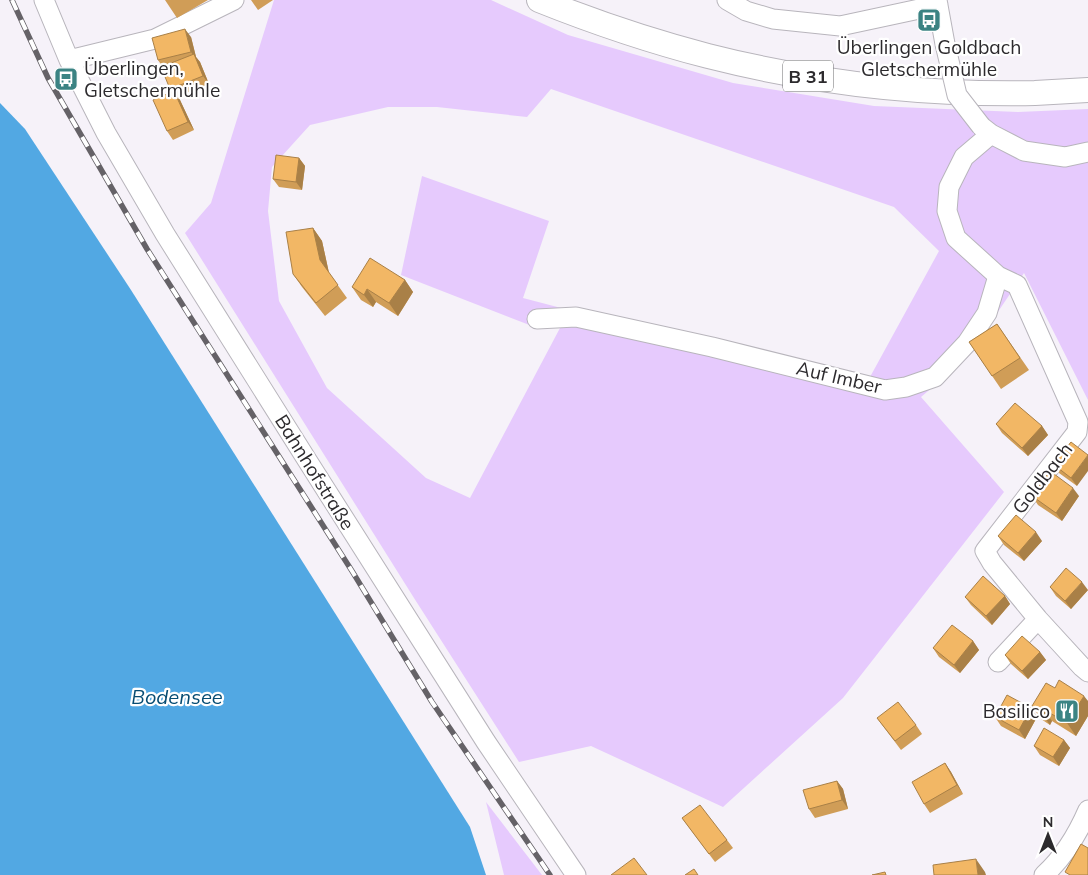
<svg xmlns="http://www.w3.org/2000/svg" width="1088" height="875" font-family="Mulish,sans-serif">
<rect width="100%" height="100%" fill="#f6f2f9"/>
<!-- green -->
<path fill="#e6cafd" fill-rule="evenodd" d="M 274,0 L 491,0 L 568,35 L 733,83 L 874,106 L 1018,112 L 1088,109 L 1088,400 L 1024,273 L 967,358 L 921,397 L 1004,492 L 843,698 L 723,807 L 591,746 L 519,762 L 414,598 L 185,233 L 211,203 ZM 551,89 L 894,207 L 939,251 L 870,377 L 565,309 L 523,298 L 549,221 L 422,176 L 401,275 L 532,326 L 560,328 L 470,498 L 426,478 L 327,388 L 279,301 L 268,211 L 272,167 L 310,125 L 388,107 L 437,107 L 527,117 Z
M 486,802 L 542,875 L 504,875 Z"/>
<!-- water -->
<path fill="#52a8e3" d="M 0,103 L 25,129 L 131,290 L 470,827 L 486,875 L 0,875 Z"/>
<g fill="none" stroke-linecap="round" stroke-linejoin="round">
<!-- minor casing -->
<g stroke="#b8b5bc" stroke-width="21">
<path id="minor" d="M 44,0 L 69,60 L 106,133 L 165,234 L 307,460 L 486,742 L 576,875
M 727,0 L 746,11 L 773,19 L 840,26 L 938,5
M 937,0 L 945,44
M 69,60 L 155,39 L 234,0
M 982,127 L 991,134 L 1024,151 L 1065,157 L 1088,152
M 991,134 L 964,157 L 949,187 L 947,211 L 956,238 L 998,276 L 1017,285 L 1078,422 L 1077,432 L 985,551 L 992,563 L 1038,619 L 1082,667 L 1088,672
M 537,319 L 576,317 L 712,347 L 885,390 L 906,387 L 935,377 L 967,343 L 987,313 L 998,276
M 998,662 L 1038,619
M 1044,875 C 1063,858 1078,833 1088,810"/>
</g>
<!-- major casing -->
<g stroke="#b8b5bc" stroke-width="26">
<path id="major" d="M 539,0 C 594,22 650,41 708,56 C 814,83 925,95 1035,93 C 1053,92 1070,91 1088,90"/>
</g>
<!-- minor -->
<use href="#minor" stroke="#fff" stroke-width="19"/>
<!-- major -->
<use href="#major" stroke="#fff" stroke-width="24"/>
<!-- rail casing -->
<g stroke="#656267" stroke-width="5.5">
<path id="rail" d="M 12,0 L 48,78 L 147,249 L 352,571 L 432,702 L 550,875"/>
</g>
<!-- rail -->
<use href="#rail" stroke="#fff" stroke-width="4" stroke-dasharray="11" stroke-linecap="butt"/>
<!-- minor-bridge casing -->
<g stroke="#b8b5bc" stroke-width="21" stroke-linecap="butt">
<path id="minor-bridge" d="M 945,44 L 957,95 L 981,126"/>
</g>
<!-- minor-bridge -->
<use href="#minor-bridge" stroke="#fff" stroke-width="19"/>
</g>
<!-- wall -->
<path fill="#d09d57" d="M 165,0 L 208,0 L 177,18 Z
M 251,0 L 273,0 L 258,10 Z
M 191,37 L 196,57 L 200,62 L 209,84 L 178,96 L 180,100 L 194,130 L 173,140 L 167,131 L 172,92 L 170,89 L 162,66 L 158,60 Z
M 299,158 L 305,166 L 302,190 L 279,187 L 273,179 Z
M 313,228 L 322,241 L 329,273 L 347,298 L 325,316 L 302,287 L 293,274 Z
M 405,280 L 413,292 L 398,316 L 376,302 L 373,307 L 361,300 L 352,287 Z
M 997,324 L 1029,370 L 1001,389 L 969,342 Z
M 996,424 L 1042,426 L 1048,435 L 1028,456 L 1002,433 Z
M 1071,442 L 1077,486 L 1059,473 L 1053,464 Z
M 1032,496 L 1079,496 L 1062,521 L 1038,505 Z
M 998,536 L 1042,541 L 1024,561 L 1004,545 Z
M 1050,587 L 1088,590 L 1071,609 L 1056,596 Z
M 1005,596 L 1010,604 L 992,625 L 971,605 L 965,597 Z
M 973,641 L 979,650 L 960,673 L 939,657 L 933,648 Z
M 1040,652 L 1046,660 L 1028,679 L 1011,664 L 1005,655 Z
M 1055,688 L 1088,701 L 1088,716 L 1076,736 L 1052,721 L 1050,725 L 1041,719 L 1032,706 Z
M 1031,708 L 1037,717 L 1025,739 L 1001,726 L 995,717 Z
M 877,718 L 916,725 L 922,734 L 901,750 Z
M 1064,740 L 1070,748 L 1059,766 L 1040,755 L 1034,746 Z
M 945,763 L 951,772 L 963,794 L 930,813 L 924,804 Z
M 837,781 L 843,789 L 848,809 L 815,818 L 809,809 Z
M 682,818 L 727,840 L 733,848 L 715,862 Z"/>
<!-- shaded-wall -->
<path fill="#a98047" d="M 185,29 L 191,37 L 196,57 L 200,62 L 209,84 L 203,76 L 196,59 L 191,52 Z
M 174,91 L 180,100 L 194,130 L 188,122 Z
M 299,158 L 305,166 L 302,190 L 296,182 Z
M 313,228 L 322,241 L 329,273 L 320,260 Z
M 405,280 L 413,292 L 398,316 L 389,303 Z
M 367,289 L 376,302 L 373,307 L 364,295 Z
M 1042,426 L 1048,435 L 1028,456 L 1022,448 Z
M 1088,455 L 1088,471 L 1077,486 L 1071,478 Z
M 1073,488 L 1079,496 L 1062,521 L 1056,513 Z
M 1036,532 L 1042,541 L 1024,561 L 1018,553 Z
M 1082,582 L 1088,590 L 1071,609 L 1065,601 Z
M 1005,596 L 1010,604 L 992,625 L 986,616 Z
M 973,641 L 979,650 L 960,673 L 954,665 Z
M 1040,652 L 1046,660 L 1028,679 L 1022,671 Z
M 1084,696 L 1088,701 L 1088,716 L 1076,736 L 1067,723 Z
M 1031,708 L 1037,717 L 1025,739 L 1019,730 Z
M 1043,709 L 1052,721 L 1050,725 L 1041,712 Z
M 1064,740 L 1070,748 L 1059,766 L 1053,757 Z
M 945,763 L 951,772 L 963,794 L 957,785 Z
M 837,781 L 843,789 L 848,809 L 842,800 Z
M 976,859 L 985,872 L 986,875 L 978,875 Z"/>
<!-- building -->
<path fill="#f2b765" stroke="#a98047" d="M 185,29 L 191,52 L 158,60 L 152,38 Z
M 194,54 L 203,76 L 170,89 L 161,67 Z
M 174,91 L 188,122 L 167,131 L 153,100 Z
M 276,155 L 299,158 L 296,182 L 273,179 Z
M 313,228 L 320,260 L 338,285 L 316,303 L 293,274 L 286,232 Z
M 370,258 L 405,280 L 389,303 L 367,289 L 364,295 L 352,287 Z
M 997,324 L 1020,358 L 992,376 L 969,342 Z
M 1015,403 L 1042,426 L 1022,448 L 996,424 Z
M 1071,442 L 1088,455 L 1071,478 L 1053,464 Z
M 1050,471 L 1073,488 L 1056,513 L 1032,496 Z
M 1016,515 L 1036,532 L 1018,553 L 998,536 Z
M 1066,568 L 1082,582 L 1065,601 L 1050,587 Z
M 983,576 L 1005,596 L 986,616 L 965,597 Z
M 952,625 L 973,641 L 954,665 L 933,648 Z
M 1022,636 L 1040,652 L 1022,671 L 1005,655 Z
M 1059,680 L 1084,696 L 1067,723 L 1043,709 L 1041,712 L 1032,706 L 1046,683 L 1055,688 Z
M 1007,695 L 1031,708 L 1019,730 L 995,717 Z
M 898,702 L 916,725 L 895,741 L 877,718 Z
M 1044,728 L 1064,740 L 1053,757 L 1034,746 Z
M 945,763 L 957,785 L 924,804 L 912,782 Z
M 837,781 L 842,800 L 809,809 L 803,790 Z
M 700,805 L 727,840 L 709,854 L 682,818 Z
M 1081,844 L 1088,848 L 1088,875 L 1070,875 L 1065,872 Z
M 634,858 L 647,875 L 611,875 Z
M 976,859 L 978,875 L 934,875 L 933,865 Z
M 694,869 L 698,875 L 685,875 Z
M 885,872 L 886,875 L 872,875 Z"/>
<!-- icons -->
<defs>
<g id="bus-square" transform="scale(1.25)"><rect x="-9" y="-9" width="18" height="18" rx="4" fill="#3b8383" stroke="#fff"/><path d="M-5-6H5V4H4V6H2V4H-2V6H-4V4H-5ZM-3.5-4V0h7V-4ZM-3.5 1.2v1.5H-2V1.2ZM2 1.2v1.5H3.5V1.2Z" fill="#fff"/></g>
<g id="restaurant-square" transform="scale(1.25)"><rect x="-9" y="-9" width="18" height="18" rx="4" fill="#3b8383" stroke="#fff"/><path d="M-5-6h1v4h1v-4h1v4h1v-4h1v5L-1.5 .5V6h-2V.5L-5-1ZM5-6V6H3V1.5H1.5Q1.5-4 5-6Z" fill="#fff"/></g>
</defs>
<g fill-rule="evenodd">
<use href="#bus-square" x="929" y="20"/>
<use href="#bus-square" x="66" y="79"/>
<use href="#restaurant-square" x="1067" y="711"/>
</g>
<g text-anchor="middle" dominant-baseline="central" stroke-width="4.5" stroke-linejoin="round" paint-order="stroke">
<!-- shield labels -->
<rect fill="#fff" stroke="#6b6a6c" stroke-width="1" x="783" y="60.5" width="50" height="31" rx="4"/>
<g font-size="18" font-weight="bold" fill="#2c2a2d">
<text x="808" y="76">B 31</text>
</g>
<!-- poi labels -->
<g font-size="19" fill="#2c2a2d" stroke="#fff">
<text x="929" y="47">Überlingen Goldbach<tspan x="929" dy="22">Gletschermühle</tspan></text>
<text x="84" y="68" text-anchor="start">Überlingen,<tspan x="84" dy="22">Gletschermühle</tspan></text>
<text x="1050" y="711" text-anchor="end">Basilico</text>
</g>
<!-- street labels -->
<g font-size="19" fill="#2c2a2d" stroke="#fff">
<text transform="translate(839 377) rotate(13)">Auf Imber</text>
<text transform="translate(315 472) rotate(58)">Bahnhofstraße</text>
<text transform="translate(1042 478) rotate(-52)">Goldbach</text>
</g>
<!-- water labels -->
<g font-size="20" font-style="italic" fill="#064c73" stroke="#fff">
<text x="177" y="696">Bodensee</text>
</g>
</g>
<!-- north arrow -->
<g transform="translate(1048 835)" stroke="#ffffff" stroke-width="4" paint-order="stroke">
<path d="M0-4L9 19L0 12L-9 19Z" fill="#2c2a2d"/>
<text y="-8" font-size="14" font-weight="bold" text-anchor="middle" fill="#2c2a2d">N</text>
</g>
</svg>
